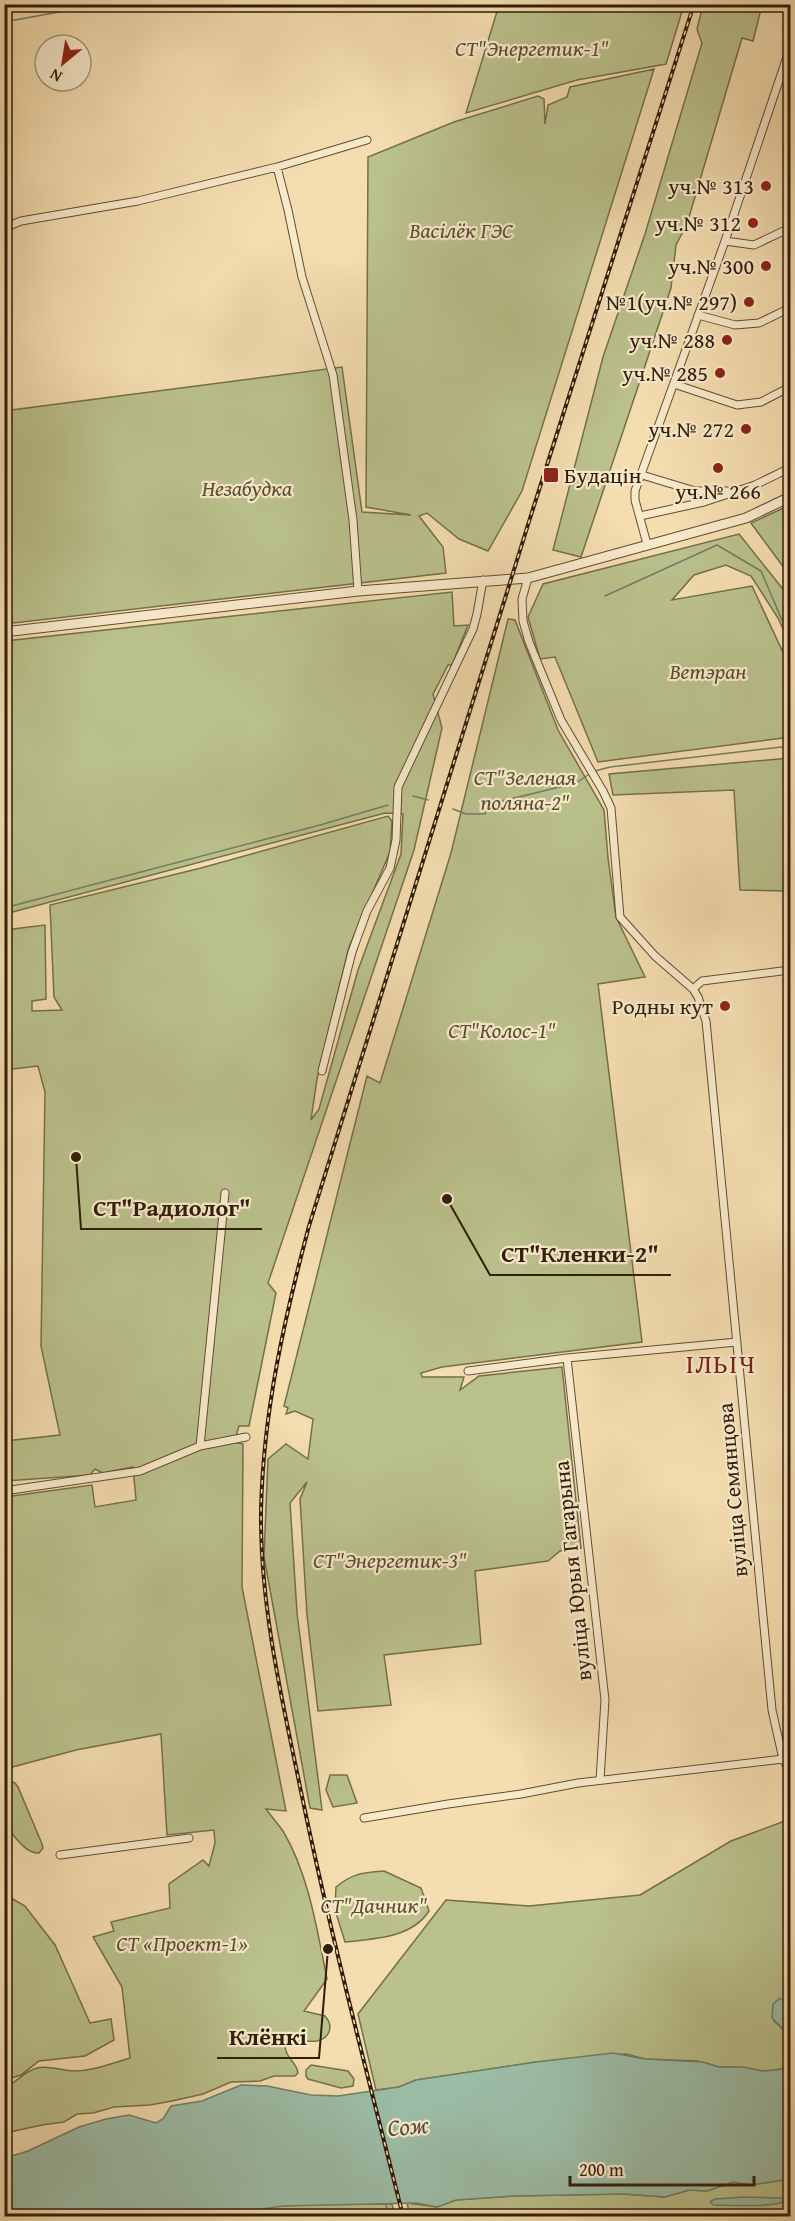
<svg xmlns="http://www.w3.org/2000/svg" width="795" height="2221" font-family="'Gentium Book Plus',serif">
<rect width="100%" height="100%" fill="#f4ddaf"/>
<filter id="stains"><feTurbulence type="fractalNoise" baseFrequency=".00333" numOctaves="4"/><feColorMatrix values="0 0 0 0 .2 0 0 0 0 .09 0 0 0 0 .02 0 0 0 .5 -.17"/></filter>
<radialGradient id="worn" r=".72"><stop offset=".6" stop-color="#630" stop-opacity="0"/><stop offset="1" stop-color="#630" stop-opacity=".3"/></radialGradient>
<!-- green -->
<path fill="#bac18c" stroke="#756f4a" stroke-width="1.5" d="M 499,5 L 499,4 L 684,5 L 666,64 L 577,80 L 466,113 Z
M 703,5 L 762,5 L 753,41 L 742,38 L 687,224 L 676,245 L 671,288 L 581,557 L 553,550 L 603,357 L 645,234 L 702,43 L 697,29 Z
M 654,69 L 522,491 L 488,551 L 459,539 L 427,513 L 419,516 L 443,547 L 446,573 L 5,624 L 4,411 L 342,367 L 362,512 L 411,515 L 366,507 L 368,157 L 454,122 L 538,96 L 544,99 L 545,124 L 548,105 L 567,97 L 570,87 Z
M 790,505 L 790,576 L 751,523 Z
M 739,534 L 790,598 L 790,644 L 778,618 L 751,576 L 726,565 L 694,575 L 672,600 L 752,586 L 788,663 L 790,663 L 790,737 L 598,762 L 555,657 L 540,659 L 528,617 L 543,584 Z
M 452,592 L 454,626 L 468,625 L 452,665 L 448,665 L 433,694 L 442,728 L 414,850 L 268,1283 L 276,1293 L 249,1426 L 239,1426 L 234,1442 L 243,1444 L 242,1587 L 286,1811 L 266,1809 C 271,1816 278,1824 283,1831 C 309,1875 317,1930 327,1979 L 304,2011 L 325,2016 C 334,2026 330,2038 317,2041 C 305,2043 295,2035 285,2046 C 285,2058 297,2062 298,2073 L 295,2076 L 274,2076 L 260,2081 L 231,2082 L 203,2094 L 172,2101 L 150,2105 L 114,2107 L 93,2113 L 77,2114 L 64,2122 L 42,2125 L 5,2133 L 5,2088 C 16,2083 24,2071 37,2068 C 49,2065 62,2071 74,2071 C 94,2071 112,2063 130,2058 L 122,1987 L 93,1937 L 114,1931 L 111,1922 L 170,1908 L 169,1884 L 203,1860 L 209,1866 L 215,1843 L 214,1830 L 167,1835 L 161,1734 L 76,1750 L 5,1769 L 5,1497 L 92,1485 L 95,1507 L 136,1500 L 133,1467 L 103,1473 L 95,1469 L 90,1475 L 5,1481 L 5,1441 L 60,1435 L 41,1346 L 45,1092 L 38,1066 L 5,1070 L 5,930 L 45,925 L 46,999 L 32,1001 L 32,1011 L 62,1010 L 54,997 L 50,905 L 201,868 L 388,816 L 392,821 L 390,852 L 349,947 L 317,1079 L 311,1120 L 319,1109 L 358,970 L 401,854 L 403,814 L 385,813 L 5,914 L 5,641 Z
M 508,619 L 515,620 L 558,730 L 604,810 L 608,858 L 616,917 L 645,977 L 598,984 L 642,1342 L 442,1367 L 421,1373 L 422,1377 L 464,1377 L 460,1390 L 479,1376 L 562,1367 L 581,1548 L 560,1551 L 548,1561 L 475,1571 L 481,1644 L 384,1655 L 391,1705 L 318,1711 L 307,1615 L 300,1499 L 307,1482 L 290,1503 L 297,1613 L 322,1810 L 310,1808 L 264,1557 L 268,1459 L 286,1444 L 308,1459 L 313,1419 L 295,1411 L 286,1414 L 288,1408 L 284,1406 L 367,1076 L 380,1083 L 451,853 Z
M 790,758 L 790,891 L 740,890 L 734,790 L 613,795 L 609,774 Z
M 330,1775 L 347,1775 L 357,1803 L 333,1807 L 326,1790 Z
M 4,1779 L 15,1783 L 18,1787 L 42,1844 L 43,1848 L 39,1853 C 25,1854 14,1835 5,1825 Z
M 790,1819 L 790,2005 L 788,2002 L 774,2021 L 790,2036 L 790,2067 L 776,2070 L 763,2071 L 736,2067 L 719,2067 L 697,2061 L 645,2059 L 626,2054 L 536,2062 L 416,2080 L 399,2087 L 376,2090 L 358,2014 L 446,1900 L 529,1906 L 640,1895 L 731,1841 Z
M 384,1871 L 421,1888 L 429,1911 C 412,1938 374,1939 345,1942 L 335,1910 L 336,1887 C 353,1873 362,1873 384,1871 Z
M 4,1894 L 25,1906 L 55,1945 L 90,2023 L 111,2019 L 114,2040 L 85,2056 L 39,2061 L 21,2075 L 5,2080 Z
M 311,2065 L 348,2071 L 354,2079 L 353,2086 L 341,2088 L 308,2079 L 306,2076 L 306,2070 Z
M 790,2179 L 790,2216 L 410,2216 L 407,2203 L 437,2207 L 456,2200 L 512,2196 L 624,2194 L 665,2197 L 689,2190 L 707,2191 L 733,2182 L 751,2185 Z
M 344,2204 L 392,2204 L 395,2216 L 212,2216 L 279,2206 Z"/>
<!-- water -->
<path fill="#9cbda7" stroke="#717d68" stroke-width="1.5" d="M 780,1998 L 790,2005 L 790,2036 L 772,2018 L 773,2004 Z
M 613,2053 L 645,2059 L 703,2062 L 719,2067 L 743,2067 L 763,2071 L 776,2070 L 790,2067 L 790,2179 L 751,2185 L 733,2182 L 707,2191 L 689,2190 L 665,2197 L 624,2194 L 512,2196 L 456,2200 L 437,2207 L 417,2203 L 283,2206 L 209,2216 L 5,2216 L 5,2158 L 28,2151 L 79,2127 L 106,2119 L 129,2115 L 156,2123 L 163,2119 L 171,2106 L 202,2101 L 241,2085 L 267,2086 L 311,2095 L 338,2096 L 399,2087 L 416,2080 L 536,2062 Z
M 743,2197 L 781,2198 L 785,2201 C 772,2208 730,2205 713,2205 L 710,2202 L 715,2199 Z"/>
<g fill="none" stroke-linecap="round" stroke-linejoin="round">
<!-- stream -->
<path stroke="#717d68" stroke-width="1.5" d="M 4,22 L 103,4
M 605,596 L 717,545 L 761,571 L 790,639
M 595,771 L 610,767 L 790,746
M 413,796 L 428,800
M 453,809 L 466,814 L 485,814 L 490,804 L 576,783 L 591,773
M 4,908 L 320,825 L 388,805
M 386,2205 L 389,2216"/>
<!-- minor casing -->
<g stroke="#614d32" stroke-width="9">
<path id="minor" d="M 277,167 L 288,210 L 302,277 L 333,375 L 353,520 L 358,591
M 4,228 L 21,221 L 138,201 L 277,167 L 367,140
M 725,241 L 754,245 L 790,228
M 698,315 L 735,325 L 759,323 L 790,308
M 674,384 L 737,405 L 761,402 L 790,387
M 642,475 L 695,491 L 727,491
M 640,516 L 704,502 L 755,485 L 790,468
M 647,544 L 635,500 L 635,491 L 725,241 L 790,48
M 528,578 L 522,599 L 523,621 L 529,642 L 561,720 L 603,791 L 611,808 L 620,917 L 655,956 L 693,989 L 698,997 L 706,1021 L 772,1710 L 783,1759 L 790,1771
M 693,989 L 702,981 L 790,970
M 322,1071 L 352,952 L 367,911 L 390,868 L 396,840 L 398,787 L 473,629 L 477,614 L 483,580
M 567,1358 L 605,1700 L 600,1780
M 468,1371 L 567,1358 L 737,1342
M 200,1446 L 225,1193
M 4,1491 L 140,1471 L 200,1446 L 246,1437
M 364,1818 L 448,1804 L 521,1794 L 578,1783 L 783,1759
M 60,1855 L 189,1838"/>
</g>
<!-- tertiary casing -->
<g stroke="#614d32" stroke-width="11">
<path id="tertiary" d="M 4,632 L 358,591 L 528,578 L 746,518 L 790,497"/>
</g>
<!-- minor -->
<use href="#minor" stroke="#f8e9cb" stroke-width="7"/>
<!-- tertiary -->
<use href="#tertiary" stroke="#f8e9cb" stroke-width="9"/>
<!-- rail casing -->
<g stroke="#301d09" stroke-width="4">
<path id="rail" d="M 403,2216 C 366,2069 327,1921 297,1772 C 279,1687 260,1599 261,1511 C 263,1413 284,1320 309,1226 L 532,512 L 694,4"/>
</g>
<!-- rail -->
<use href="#rail" stroke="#f8e9cb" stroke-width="1.5" stroke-dasharray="4.5" stroke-linecap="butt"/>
</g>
<!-- markers -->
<g fill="#8f2418" stroke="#f8e9cb" stroke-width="2">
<circle cx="766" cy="186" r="6"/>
<circle cx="753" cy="223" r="6"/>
<circle cx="766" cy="266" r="6"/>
<circle cx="749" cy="302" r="6"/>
<circle cx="727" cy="340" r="6"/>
<circle cx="720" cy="373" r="6"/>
<circle cx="746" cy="429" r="6"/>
<circle cx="718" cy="468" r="6"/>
<rect x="543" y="467" width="16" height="16" rx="3"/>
<circle cx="725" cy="1006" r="6"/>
</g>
<g text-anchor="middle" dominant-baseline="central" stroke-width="4.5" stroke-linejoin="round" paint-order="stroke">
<!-- park labels -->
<g font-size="22" font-style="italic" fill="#594e30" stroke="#f8e9cb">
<text x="532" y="48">СТ"Энергетик-1"</text>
<text x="461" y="230">Васілёк ГЭС</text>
<text x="247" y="488">Незабудка</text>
<text x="708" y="671">Ветэран</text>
<text x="525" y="777">СТ"Зеленая<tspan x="525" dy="25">поляна-2"</tspan></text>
<text x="502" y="1030">СТ"Колос-1"</text>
<text x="390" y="1560">СТ"Энергетик-3"</text>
<text x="374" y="1905">СТ"Дачник"</text>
<text x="182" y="1943">СТ «Проект-1»</text>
</g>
<!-- poi labels -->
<g font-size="22" fill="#301d09" stroke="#f8e9cb" text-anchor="end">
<text x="754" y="186">уч.№ 313</text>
<text x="741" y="223">уч.№ 312</text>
<text x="754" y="266">уч.№ 300</text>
<text x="737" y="302">№1(уч.№ 297)</text>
<text x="715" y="340">уч.№ 288</text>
<text x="708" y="373">уч.№ 285</text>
<text x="734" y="429">уч.№ 272</text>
<text x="564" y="475" text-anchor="start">Будацін</text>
<text x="718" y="491" text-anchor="middle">уч.№ 266</text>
<text x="713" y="1006">Родны кут</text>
</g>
<!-- street labels -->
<g font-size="22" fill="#301d09" stroke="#f8e9cb">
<text transform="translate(732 1490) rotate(-95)">вуліца Семянцова</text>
<text transform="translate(572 1571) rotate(-96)">вуліца Юрыя Гагарына</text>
</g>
<!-- water labels -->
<g font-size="24" font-style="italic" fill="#504d38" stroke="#f8e9cb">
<text transform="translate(408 2126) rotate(-5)">Сож</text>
</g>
<!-- quarter labels -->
<g font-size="26" letter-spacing="1.5" fill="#7a1f14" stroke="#f8e9cb">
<text x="721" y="1363">ІЛЬІЧ</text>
</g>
</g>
<!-- callouts -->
<path fill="none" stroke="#301d09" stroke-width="2" d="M76 1157L81 1229H262M447 1199L490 1275H671M328 1949L319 2058H217"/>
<g fill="#301d09" stroke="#f8e9cb" stroke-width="2">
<circle cx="76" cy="1157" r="6"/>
<circle cx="447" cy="1199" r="6"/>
<circle cx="328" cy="1949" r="6"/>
</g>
<g font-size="24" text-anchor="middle" font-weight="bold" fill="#301d09" stroke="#f8e9cb" stroke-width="4.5" stroke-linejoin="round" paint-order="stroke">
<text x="172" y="1216">СТ"Радиолог"</text>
<text x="580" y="1262">СТ"Кленки-2"</text>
<text x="268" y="2045">Клёнкі</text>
</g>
<!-- margin -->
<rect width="795" height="2221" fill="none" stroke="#f4ddaf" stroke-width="24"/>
<rect x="6" y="6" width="783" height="2209" fill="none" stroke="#301d09" stroke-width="3"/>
<rect x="12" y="12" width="771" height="2197" fill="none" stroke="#301d09" stroke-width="1.5"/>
<!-- north arrow -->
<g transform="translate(63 63) rotate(210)"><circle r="28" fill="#f8e9cb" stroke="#a8977d" stroke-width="1.5"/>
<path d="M0-4.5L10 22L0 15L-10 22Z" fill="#8f2418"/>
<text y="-9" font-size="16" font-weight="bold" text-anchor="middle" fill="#301d09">N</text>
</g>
<!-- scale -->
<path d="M570 2176v9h184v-9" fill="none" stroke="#301d09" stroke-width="3"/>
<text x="579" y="2176" font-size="18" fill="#301d09" stroke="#f8e9cb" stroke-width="4.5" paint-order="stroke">200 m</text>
<rect width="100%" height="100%" filter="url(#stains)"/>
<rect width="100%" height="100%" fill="url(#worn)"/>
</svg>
